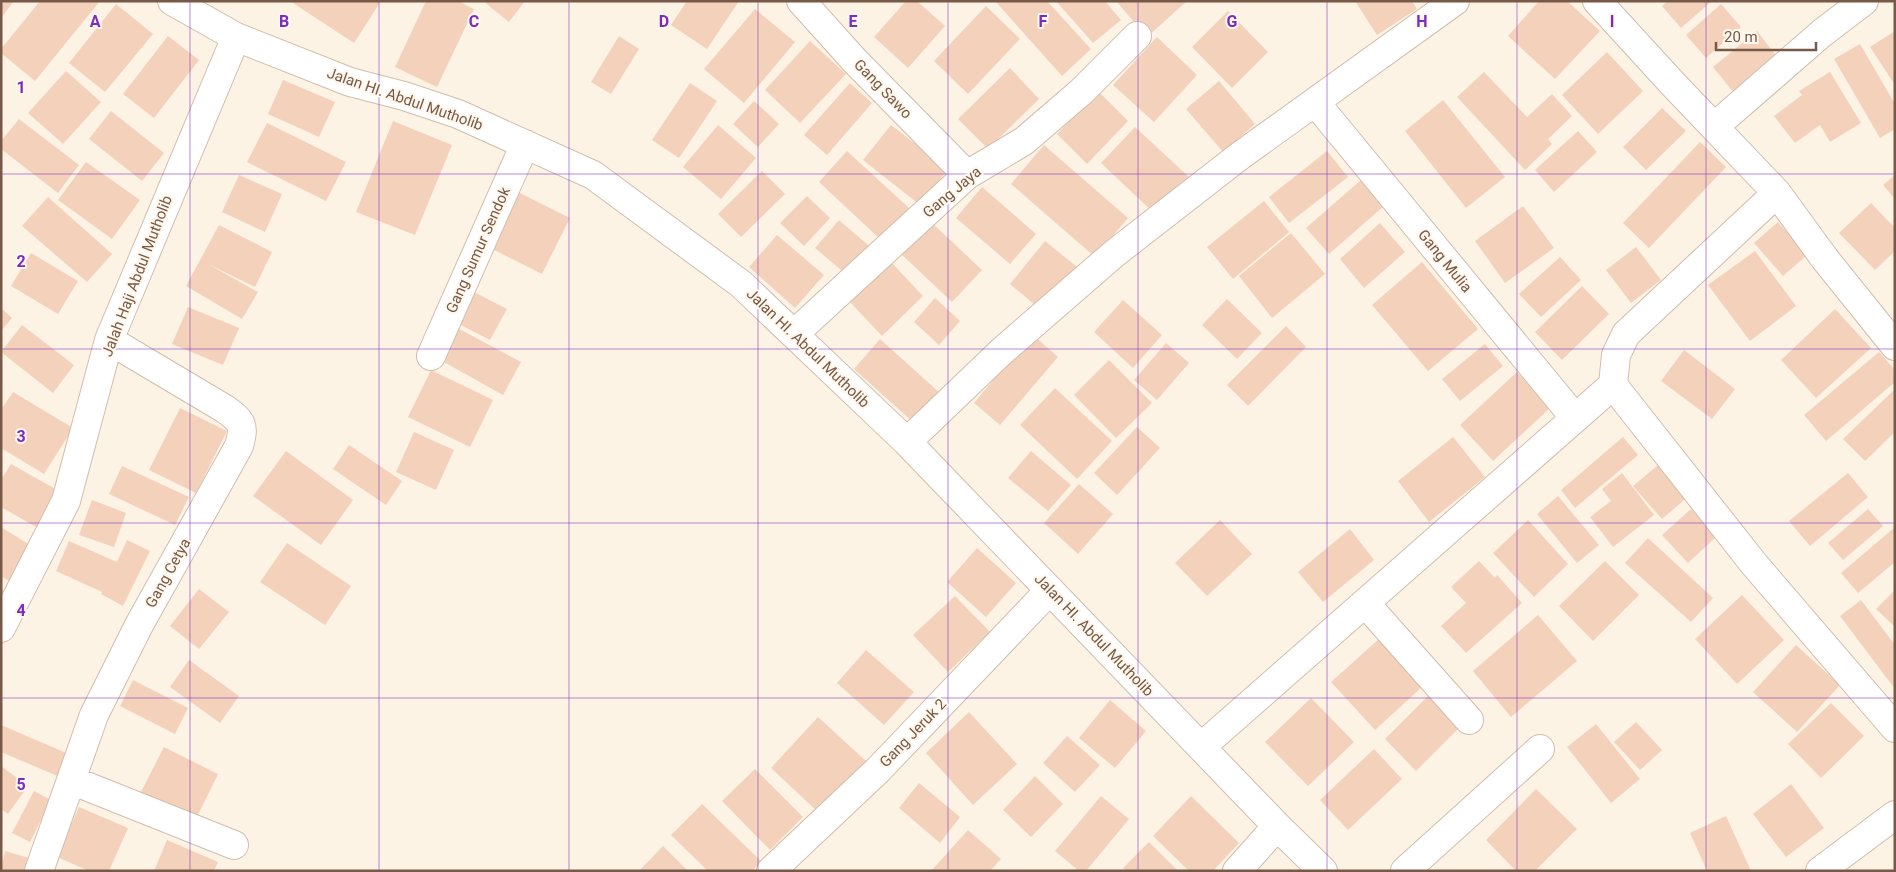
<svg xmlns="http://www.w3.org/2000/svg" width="1896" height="872" font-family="Roboto,sans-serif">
<rect width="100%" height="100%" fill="#fdf3e4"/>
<!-- building -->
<path fill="#f4d1bb" d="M 1,1 L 14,1 L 1,18 Z
M 40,1 L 100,1 L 35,81 L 1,53 L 1,49 Z
M 290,1 L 381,1 L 354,43 Z
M 426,1 L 458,1 L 474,9 L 437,87 L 395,67 Z
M 483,1 L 525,1 L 509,22 Z
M 687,1 L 739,1 L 707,49 L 671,25 Z
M 906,1 L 917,1 L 945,26 L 908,68 L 874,37 Z
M 995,1 L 1047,1 L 1091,49 L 1062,76 Z
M 1056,1 L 1105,1 L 1121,20 L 1093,43 Z
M 1116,1 L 1187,1 L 1147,37 Z
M 1355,1 L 1412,1 L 1417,9 L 1377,35 Z
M 1539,1 L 1567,1 L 1600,31 L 1555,79 L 1508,36 Z
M 1668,1 L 1712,1 L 1681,28 L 1662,6 Z
M 116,4 L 153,34 L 105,92 L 69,63 Z
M 1721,4 L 1741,27 L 1706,58 L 1686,35 Z
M 986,6 L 1020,39 L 968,94 L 934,61 Z
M 755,9 L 795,42 L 744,103 L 704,69 Z
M 1228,11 L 1268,52 L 1232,88 L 1192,47 Z
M 1757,31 L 1778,58 L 1734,93 L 1713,67 Z
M 1895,31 L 1895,85 L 1870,47 Z
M 168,36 L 199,60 L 154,118 L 123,94 Z
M 619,36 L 639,49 L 611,94 L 591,82 Z
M 1157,37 L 1197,75 L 1154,122 L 1113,85 Z
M 810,41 L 846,74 L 800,123 L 765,90 Z
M 1860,44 L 1895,104 L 1895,129 L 1880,138 L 1834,59 Z
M 1607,52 L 1643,91 L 1598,134 L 1562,95 Z
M 1010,68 L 1039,99 L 988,149 L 958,119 Z
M 66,71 L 101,102 L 63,144 L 28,113 Z
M 1484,72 L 1527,117 L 1552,94 L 1572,116 L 1548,139 L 1552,144 L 1525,170 L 1457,97 Z
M 1830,72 L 1861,123 L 1830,142 L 1820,125 L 1795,143 L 1774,116 L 1802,95 L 1799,91 Z
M 283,80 L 335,102 L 319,137 L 268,114 Z
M 1219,81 L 1255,124 L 1223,152 L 1186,109 Z
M 690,83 L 717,101 L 679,158 L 652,140 Z
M 850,83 L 872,103 L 827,155 L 804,135 Z
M 1098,91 L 1128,121 L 1087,164 L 1057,134 Z
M 1443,100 L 1505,177 L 1466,208 L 1405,131 Z
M 754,101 L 779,124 L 758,147 L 733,124 Z
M 1662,108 L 1686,131 L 1646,170 L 1623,147 Z
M 111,111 L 164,153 L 142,181 L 89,139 Z
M 19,119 L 79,165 L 58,193 L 1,149 L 1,141 Z
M 393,121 L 452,145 L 415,235 L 356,212 Z
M 267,123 L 346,162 L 326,201 L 247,162 Z
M 718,125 L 756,158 L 721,199 L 683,167 Z
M 891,125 L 948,169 L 920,205 L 863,160 Z
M 1135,127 L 1189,177 L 1155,214 L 1101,163 Z
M 1578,131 L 1597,152 L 1554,192 L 1535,170 Z
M 1700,142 L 1726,167 L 1649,248 L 1623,223 Z
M 1044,145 L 1128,218 L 1095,257 L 1011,184 Z
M 847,151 L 909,208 L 880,239 L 819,182 Z
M 1327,151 L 1348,177 L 1289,223 L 1269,197 Z
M 86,162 L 140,200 L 112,239 L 58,200 Z
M 762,171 L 785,194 L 741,237 L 718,214 Z
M 239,175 L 282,194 L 265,232 L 222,212 Z
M 1895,175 L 1895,199 L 1883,185 Z
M 1361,180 L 1384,206 L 1329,254 L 1306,228 Z
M 982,187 L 1036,234 L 1010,264 L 956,218 Z
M 518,192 L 570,218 L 542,274 L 490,248 Z
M 807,196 L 830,218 L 804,246 L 780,223 Z
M 48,197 L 112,254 L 87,282 L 22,226 Z
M 1264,201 L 1289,232 L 1233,279 L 1207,247 Z
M 1871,203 L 1895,228 L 1895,251 L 1875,270 L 1839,233 Z
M 1523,206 L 1554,248 L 1505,283 L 1475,241 Z
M 839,220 L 869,246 L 846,274 L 815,248 Z
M 930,221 L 982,270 L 952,302 L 900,253 Z
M 1778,222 L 1807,255 L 1783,276 L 1754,243 Z
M 1380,223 L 1405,252 L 1364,288 L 1340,259 Z
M 219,225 L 272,252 L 255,287 L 208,264 L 258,292 L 242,319 L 186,286 Z
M 1291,233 L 1325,274 L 1272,318 L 1239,276 Z
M 777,235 L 824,275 L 795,308 L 749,267 Z
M 1045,241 L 1077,267 L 1041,310 L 1010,284 Z
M 1636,247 L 1661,280 L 1631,303 L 1606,270 Z
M 1755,251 L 1796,306 L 1750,341 L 1708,285 Z
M 31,253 L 78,281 L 58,314 L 11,286 Z
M 1560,257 L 1581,280 L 1541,317 L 1519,294 Z
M 890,261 L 923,296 L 882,336 L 849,301 Z
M 1422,262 L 1478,329 L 1428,371 L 1372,305 Z
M 1582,286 L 1609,314 L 1562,360 L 1535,332 Z
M 472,291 L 507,309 L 490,340 L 455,322 Z
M 935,298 L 960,321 L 939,345 L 914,322 Z
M 1227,299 L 1262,333 L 1237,359 L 1202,325 Z
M 1123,300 L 1162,335 L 1133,368 L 1094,332 Z
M 188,307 L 239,328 L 223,365 L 172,344 Z
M 1,308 L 12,318 L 1,331 Z
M 1835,309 L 1871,348 L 1816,398 L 1781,360 Z
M 22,325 L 74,365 L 53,393 L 1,352 Z
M 452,325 L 521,362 L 503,395 L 435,357 Z
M 1286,326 L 1306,347 L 1248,406 L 1227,385 Z
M 1032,334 L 1058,357 L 1000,425 L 974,403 Z
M 880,339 L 940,393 L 913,422 L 854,369 Z
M 1166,343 L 1189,363 L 1157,400 L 1134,380 Z
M 1485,344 L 1503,366 L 1460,401 L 1442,379 Z
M 1684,350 L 1735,389 L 1712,419 L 1661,381 Z
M 1879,352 L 1895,370 L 1895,382 L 1826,441 L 1804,415 Z
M 1109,360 L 1152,403 L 1116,438 L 1074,395 Z
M 431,370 L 493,400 L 470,447 L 408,417 Z
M 1517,372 L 1550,408 L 1493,461 L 1460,425 Z
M 1055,388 L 1112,441 L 1077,479 L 1020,425 Z
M 1895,389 L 1895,432 L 1865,461 L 1843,439 Z
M 13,392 L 73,428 L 44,474 L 1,448 L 1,410 Z
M 180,408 L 227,431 L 196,493 L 149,470 Z
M 1137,427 L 1160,448 L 1117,495 L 1094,473 Z
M 414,432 L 454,450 L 436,490 L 396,472 Z
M 1453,437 L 1485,477 L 1429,522 L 1398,481 Z
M 1623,437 L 1638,455 L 1575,508 L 1561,490 Z
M 349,445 L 402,481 L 386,505 L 333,469 Z
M 286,451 L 353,500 L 321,545 L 253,496 Z
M 1031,451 L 1071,485 L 1048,511 L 1008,478 Z
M 1663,461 L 1691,494 L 1662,519 L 1633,486 Z
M 11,464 L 66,495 L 45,532 L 1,507 L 1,480 Z
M 122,466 L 189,497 L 175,525 L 109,494 Z
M 1622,473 L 1654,515 L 1613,547 L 1590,517 L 1611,501 L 1602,489 Z
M 1848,473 L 1868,497 L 1810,546 L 1789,521 Z
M 1079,484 L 1113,514 L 1078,554 L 1044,523 Z
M 1558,496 L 1599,545 L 1577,563 L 1537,514 Z
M 92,500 L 126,513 L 114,547 L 79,535 Z
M 1691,509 L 1716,537 L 1688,563 L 1662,535 Z
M 1868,509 L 1883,526 L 1843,560 L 1828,543 Z
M 1220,520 L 1252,554 L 1207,596 L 1175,563 Z
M 1528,520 L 1568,564 L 1534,597 L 1493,553 Z
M 1,527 L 38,550 L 15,585 L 1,576 Z
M 1895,527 L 1895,562 L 1858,593 L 1841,573 Z
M 1350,529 L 1374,560 L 1323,602 L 1298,572 Z
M 1648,538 L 1713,598 L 1691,622 L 1625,563 Z
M 127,540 L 150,551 L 123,606 L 101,594 L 102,592 L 56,571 L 69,541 L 117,562 Z
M 287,543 L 351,586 L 325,625 L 260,582 Z
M 977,548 L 1016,583 L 986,617 L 947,582 Z
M 1479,561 L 1495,578 L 1497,575 L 1522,603 L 1466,653 L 1441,626 L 1466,603 L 1451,587 Z
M 1605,561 L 1639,595 L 1593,641 L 1559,606 Z
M 199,589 L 229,612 L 199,649 L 170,626 Z
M 1895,590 L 1895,627 L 1876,609 Z
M 1742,595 L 1784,640 L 1737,684 L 1695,639 Z
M 955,596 L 990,632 L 948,672 L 913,635 Z
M 1861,600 L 1895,645 L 1895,689 L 1840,616 Z
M 1538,615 L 1577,661 L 1511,717 L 1473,671 Z
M 1379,639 L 1422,687 L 1375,730 L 1331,682 Z
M 1796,645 L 1840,685 L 1797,732 L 1753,692 Z
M 866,650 L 914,692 L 884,725 L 837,683 Z
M 189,660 L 239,696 L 220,723 L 170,687 Z
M 133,680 L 188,708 L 175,734 L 120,706 Z
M 1429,695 L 1460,727 L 1416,771 L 1385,739 Z
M 1311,698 L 1354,742 L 1308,786 L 1265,742 Z
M 1110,700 L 1146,731 L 1115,768 L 1079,738 Z
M 1831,703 L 1864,736 L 1821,778 L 1788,744 Z
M 969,712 L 1017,764 L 973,805 L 926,753 Z
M 818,717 L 867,762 L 819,813 L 771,768 Z
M 1636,722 L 1662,750 L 1640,770 L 1614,742 Z
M 1596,724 L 1640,779 L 1611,803 L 1567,747 Z
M 1,725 L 71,755 L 62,778 L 1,752 Z
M 1067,736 L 1100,765 L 1075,792 L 1043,763 Z
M 164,747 L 218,774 L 195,821 L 140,794 Z
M 1374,749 L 1402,779 L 1348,830 L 1320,800 Z
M 1,766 L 28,786 L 8,814 L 1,809 Z
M 755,769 L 803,817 L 770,850 L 722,801 Z
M 1035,776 L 1063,804 L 1031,837 L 1003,810 Z
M 919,783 L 960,817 L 940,843 L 899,808 Z
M 1791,784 L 1824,828 L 1786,857 L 1753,814 Z
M 1536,789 L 1577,829 L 1535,871 L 1516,871 L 1486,840 Z
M 34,791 L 51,800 L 30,842 L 12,833 Z
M 1101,796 L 1129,819 L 1086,871 L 1079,871 L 1055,851 Z
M 1191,796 L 1239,843 L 1213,871 L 1189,871 L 1153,836 Z
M 702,804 L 761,861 L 752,871 L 708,871 L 671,835 Z
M 79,807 L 128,828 L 109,871 L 89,871 L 57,857 Z
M 1726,816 L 1751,871 L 1707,871 L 1690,833 Z
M 968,830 L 1001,859 L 990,871 L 931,871 Z
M 167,840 L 218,862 L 214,871 L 154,871 Z
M 1149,842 L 1178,871 L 1125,871 L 1123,868 Z
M 663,846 L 688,871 L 639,871 Z
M 5,851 L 29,858 L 25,871 L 1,871 Z"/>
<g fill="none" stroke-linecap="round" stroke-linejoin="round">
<!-- minor casing -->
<g stroke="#d1bdac" stroke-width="30">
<path id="minor" d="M 172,1 L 236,37 L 350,82 L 404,96 L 458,114 L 593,175 L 741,284 L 907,442 L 1277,826 L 1323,871
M 801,1 L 855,61 L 967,175
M 1597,1 L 1673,84 L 1777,193 L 1825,259 L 1895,346
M 1315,102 L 1575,418
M 1714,127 L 1822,33 L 1864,1
M 794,334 L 967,175 L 1024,141 L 1082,91 L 1137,36
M 431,356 L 525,144
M 1613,385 L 1754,564 L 1895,728
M 907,442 L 1002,351 L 1115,253 L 1241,155 L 1455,1
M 1365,603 L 1469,720
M 1,628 L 66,501 L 109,340 L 236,37
M 1201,747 L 1613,385 L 1616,355 L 1626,334 L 1777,193
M 71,780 L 234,845
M 39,871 L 94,715 L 139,625 L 239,446 C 245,425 242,421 225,409 L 109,340
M 771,871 L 878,770 L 1050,590
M 1237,871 L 1277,826
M 1405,871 L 1540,749
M 1820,871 L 1895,815"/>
</g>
<!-- minor -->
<use href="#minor" stroke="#fff" stroke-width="28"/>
</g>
<!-- grid -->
<path fill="none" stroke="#7b2cbf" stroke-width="1" stroke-opacity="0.55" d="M 190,1 L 190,871M 379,1 L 379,871M 569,1 L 569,871M 758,1 L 758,871M 948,1 L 948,871M 1138,1 L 1138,871M 1327,1 L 1327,871M 1517,1 L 1517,871M 1706,1 L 1706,871M 1,174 L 1895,174M 1,349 L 1895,349M 1,523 L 1895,523M 1,698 L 1895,698"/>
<g text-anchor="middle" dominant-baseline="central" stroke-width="4" stroke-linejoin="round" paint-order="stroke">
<!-- street labels -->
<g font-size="15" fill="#775948" stroke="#fff7eb">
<text transform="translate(883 89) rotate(46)">Gang Sawo</text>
<text transform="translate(405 99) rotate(19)">Jalan HI. Abdul Mutholib</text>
<text transform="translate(952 192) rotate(-40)">Gang Jaya</text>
<text transform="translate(478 250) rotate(-66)">Gang Sumur Sendok</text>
<text transform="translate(1445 261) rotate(51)">Gang Mulia</text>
<text transform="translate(137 276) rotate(-69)">Jalah Haji Abdul Mutholib</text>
<text transform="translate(808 348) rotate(44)">Jalan HI. Abdul Mutholib</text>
<text transform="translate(168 573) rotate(-61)">Gang Cetya</text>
<text transform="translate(1094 635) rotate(46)">Jalan HI. Abdul Mutholib</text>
<text transform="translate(913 733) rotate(-46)">Gang Jeruk 2</text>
</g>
</g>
<g font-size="16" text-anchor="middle" font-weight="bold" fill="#7b2cbf" stroke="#fff7eb" stroke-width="4" stroke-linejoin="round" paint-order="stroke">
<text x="95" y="27">A</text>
<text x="284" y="27">B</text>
<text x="474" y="27">C</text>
<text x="664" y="27">D</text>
<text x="853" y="27">E</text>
<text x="1043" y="27">F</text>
<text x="1232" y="27">G</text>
<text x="1422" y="27">H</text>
<text x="1612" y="27">I</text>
<text x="21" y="93">1</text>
<text x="21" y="267">2</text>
<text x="21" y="442">3</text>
<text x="21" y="616">4</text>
<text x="21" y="790">5</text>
</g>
<!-- border -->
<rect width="1896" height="872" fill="none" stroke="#775948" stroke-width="5"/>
<!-- scale -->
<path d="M1716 42v8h100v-8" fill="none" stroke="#775948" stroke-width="2.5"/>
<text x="1724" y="42" font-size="15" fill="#775948" stroke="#fff7eb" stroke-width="4" paint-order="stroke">20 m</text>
</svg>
